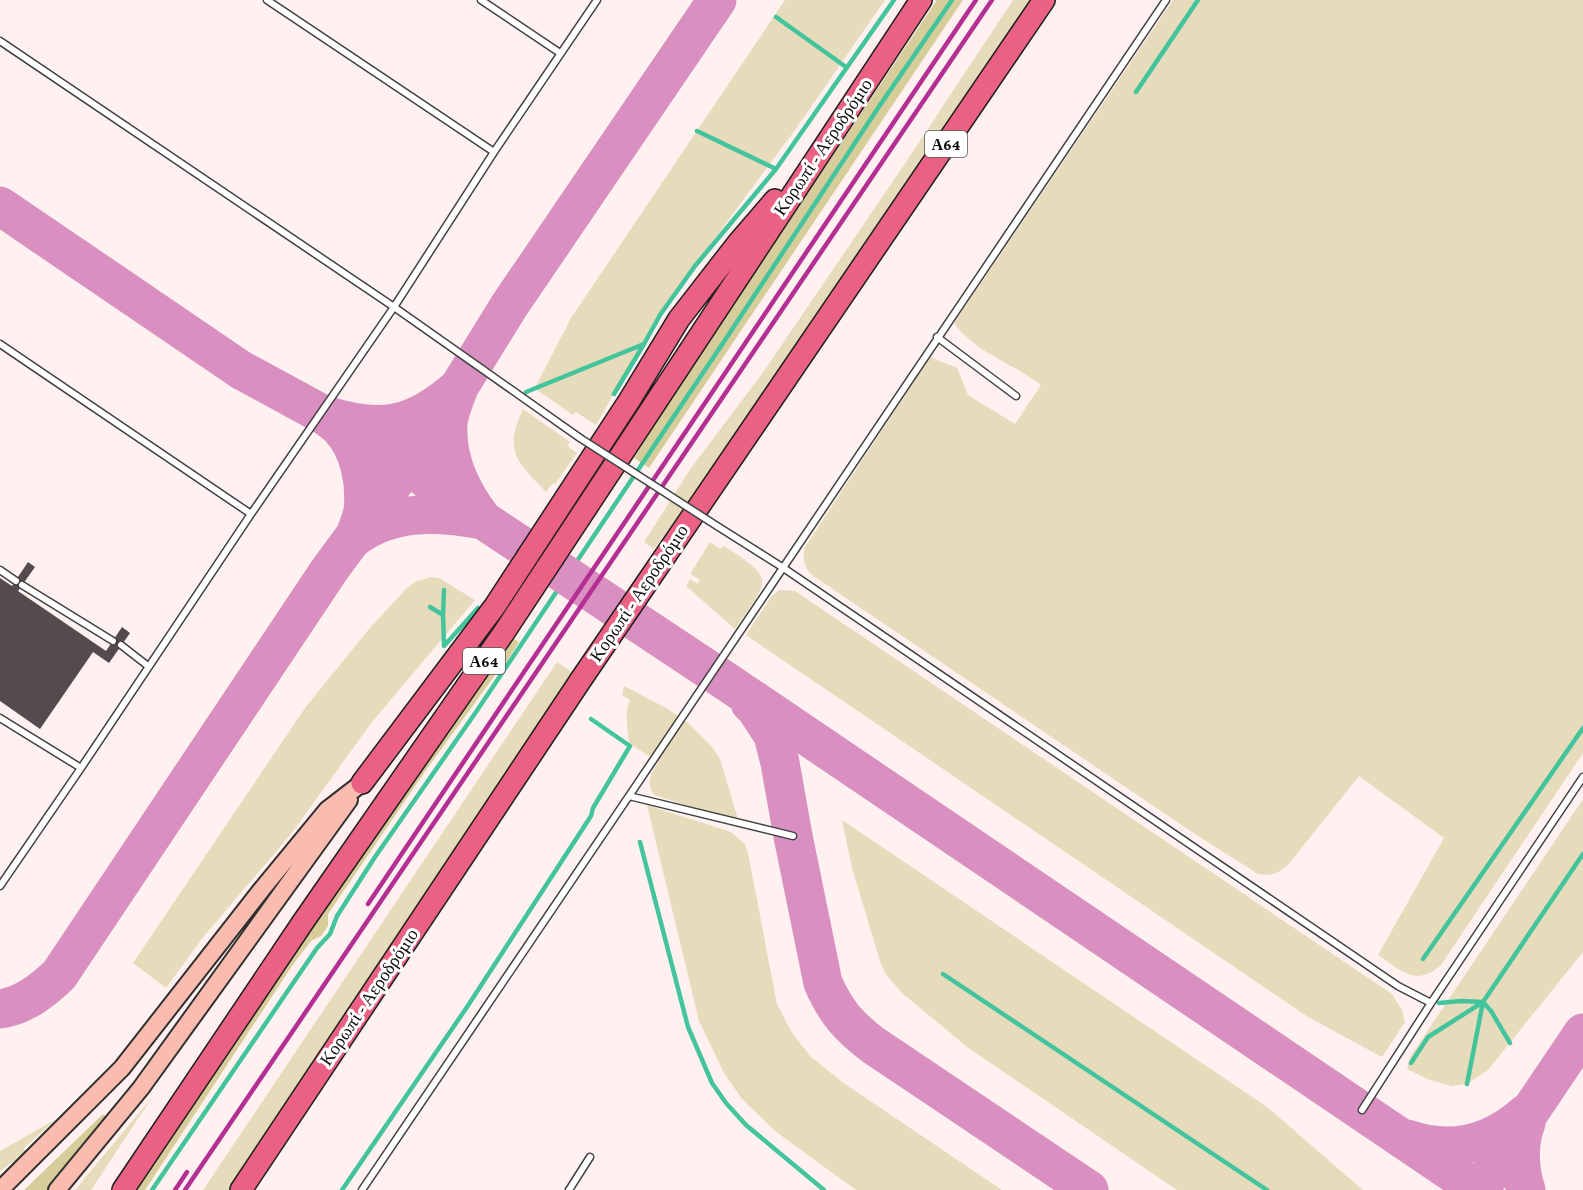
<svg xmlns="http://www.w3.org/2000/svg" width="1583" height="1190" font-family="'Crimson Pro',serif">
<rect width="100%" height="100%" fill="#fef1ef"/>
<!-- green -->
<path fill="#e6dcbb" d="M 785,0 L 885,0 L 795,130 L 658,315 L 596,425 L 576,412 L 573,415 L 537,390 L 536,386 L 571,318 Z
M 1013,0 L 1030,0 C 906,184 787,371 654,549 L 644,542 L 691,468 L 764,371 L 904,165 Z
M 1173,0 L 1583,0 L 1583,753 L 1441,965 C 1416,988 1401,970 1378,955 L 1444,838 L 1359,776 L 1287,866 C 1278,874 1270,876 1258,874 L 1195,834 L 812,575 C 804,567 802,558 805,547 L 930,357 L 957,368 L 968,395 L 1015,424 L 1041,385 C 1013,363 975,353 954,323 Z
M 523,409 L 570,442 L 567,446 L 577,453 L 555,484 L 553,483 L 546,492 C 517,461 503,452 523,409 Z
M 710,542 L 720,549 L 724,546 C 778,580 768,580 735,629 L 686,586 L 690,579 L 698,584 L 700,580 L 690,574 Z
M 431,577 L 439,578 L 475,600 L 372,722 L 291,834 L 204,936 L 166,988 L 133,963 L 305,708 L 369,629 L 406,589 L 415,582 Z
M 779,590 L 795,591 L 1392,994 L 1402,1010 L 1405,1022 L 1382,1057 L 1308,1017 L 746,635 L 771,597 Z
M 557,662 L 573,673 L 437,882 L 228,1190 L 203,1190 Z
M 624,686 L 668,709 L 688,723 L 712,747 L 720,759 L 738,819 L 735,821 L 654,795 C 645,782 652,773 658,762 L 629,743 C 628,730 624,712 630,700 L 622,695 Z
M 1583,799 L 1583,952 L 1488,1070 L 1467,1084 L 1452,1086 L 1427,1079 L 1407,1069 L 1410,1057 Z
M 647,805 L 731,832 L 744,843 L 748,853 L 777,1004 L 792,1033 L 811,1057 L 845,1084 L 1002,1190 L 856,1190 L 775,1131 L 742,1099 L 724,1073 L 699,1021 Z
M 842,820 L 1267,1107 L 1363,1190 L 1177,1190 L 967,1047 L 902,993 L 885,973 L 880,961 L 852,868 Z
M 153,1096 L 91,1190 L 75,1190 L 149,1101 Z
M 58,1118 L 24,1148 L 25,1153 L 0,1171 L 0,1151 Z"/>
<!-- forest -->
<path fill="#d6cd9b" d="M 937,0 L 963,0 L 649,468 L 634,458 L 675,391 Z
M 511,637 L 519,642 L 501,671 L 498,671 L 424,773 L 328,914 L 328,926 L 321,936 L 311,941 L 292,966 L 145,1190 L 133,1190 L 216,1065 Z
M 103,1114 L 111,1120 L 51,1190 L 24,1190 Z"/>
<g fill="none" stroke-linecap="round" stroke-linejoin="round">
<!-- stream -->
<path stroke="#43c49c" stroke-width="4.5" d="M 776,17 L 846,67
M 1136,92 L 1198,0
M 697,131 L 776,169
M 644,344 L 660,315 L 695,266 L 776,169 L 894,0
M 526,392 L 644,344 L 614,394
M 430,607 L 443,615 L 444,590
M 443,615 L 444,646 L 478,608
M 640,842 L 688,1027 L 712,1083 L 726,1103 L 746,1125 L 824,1190
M 1423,959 L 1583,728
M 943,974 L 1267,1190
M 1510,1043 L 1491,1011 L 1483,1002 L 1583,854
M 1411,1063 L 1428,1037 L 1483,1002 L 1461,1001 L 1439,1003
M 1467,1084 L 1483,1002
M 152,1190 L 317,948 L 330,934 L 337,916 L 375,857 L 476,712 L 731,331 L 876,111 L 952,0
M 342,1190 L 467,1007 L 591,816 L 593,808 L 630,746 L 591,719"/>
<!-- taxiway -->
<path stroke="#d990c1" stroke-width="39" d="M 0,206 L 241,370 L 322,414 L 407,465 L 483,520 L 730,684 L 1478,1190
M 459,387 C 455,399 449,411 448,424 C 446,459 462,493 483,520 C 439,512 392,509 354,538 C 357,530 361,520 363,511 C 366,484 360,449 340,428 C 335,423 328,418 322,414 C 380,433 413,428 459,387 Z
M 750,703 L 756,709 L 773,735 L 780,763 L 793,836 L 823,983 C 836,1012 848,1026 873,1045 L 1089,1190
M 0,1009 C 23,1006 42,991 59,975 L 330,569 L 407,465 L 459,387 L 509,306 L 717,0
M 1407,1139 C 1450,1154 1491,1144 1525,1114
M 1480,1190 L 1533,1107 L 1583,1033
M 1526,1190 C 1519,1169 1518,1143 1526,1123"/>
</g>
<!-- building -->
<path fill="#554b4e" d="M 28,562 L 35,567 L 18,591 L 106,651 L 122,627 L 130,633 L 109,663 L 93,652 L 40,729 L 0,701 L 0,578 L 12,586 Z"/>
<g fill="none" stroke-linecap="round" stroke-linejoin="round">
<!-- lane casing -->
<g stroke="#414141" stroke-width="9">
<path id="lane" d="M 267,0 L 494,152
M 481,0 L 560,53
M 0,41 L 394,307 L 580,438
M 937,337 L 1016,396
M 0,344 L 251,514
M 717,526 L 782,567 L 1398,986 L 1431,1003
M 0,570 L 16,581
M 22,585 L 113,641
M 121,645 L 148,666
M 0,718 L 81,768 L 251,514 L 394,307 L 494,152 L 597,0
M 793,836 L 629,796 L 1166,0
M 0,886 L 81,768
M 1362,1110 L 1431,1003 L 1583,777
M 362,1190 L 629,796
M 569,1190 L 590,1157"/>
</g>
<!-- secondary casing -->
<g stroke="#303030" stroke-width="20">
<path id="secondary" d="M 0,1190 L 122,1068 L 262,889 L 327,810 L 362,783
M 57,1190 L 141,1088 L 349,800"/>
</g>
<!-- highway casing -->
<g stroke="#1f1f1f" stroke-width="24">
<path id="highway" d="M 362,783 L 495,606 L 629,401 L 679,319 L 738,243 L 775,200
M 123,1190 L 303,922 L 505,631 L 921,0
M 241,1190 L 582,678 L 1044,0"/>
</g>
<!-- lane -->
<use href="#lane" stroke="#fff" stroke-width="6"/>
<!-- secondary -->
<use href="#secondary" stroke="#f9bcaf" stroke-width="16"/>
<!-- highway -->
<use href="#highway" stroke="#ea6183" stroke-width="21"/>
<!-- rail -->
<path stroke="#b42f93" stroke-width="4.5" d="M 368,904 L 976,0
M 175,1190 L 187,1172
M 185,1190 L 992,0"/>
<!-- lane-bridge casing -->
<g stroke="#414141" stroke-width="9" stroke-linecap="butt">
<path id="lane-bridge" d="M 580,438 L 717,526"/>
</g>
<!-- lane-bridge -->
<use href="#lane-bridge" stroke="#fff" stroke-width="6"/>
</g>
<g text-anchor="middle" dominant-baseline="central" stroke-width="6" stroke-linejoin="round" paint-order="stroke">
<!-- shield labels -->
<g fill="#fff" stroke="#565656" stroke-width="1.5">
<rect x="925" y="131" width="42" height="26" rx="4.5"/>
<rect x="463" y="648" width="42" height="26" rx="4.5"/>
</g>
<g font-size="16" font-weight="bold" fill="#0e0e0e">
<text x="946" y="144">Α64</text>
<text x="484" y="661">Α64</text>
</g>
<!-- street labels -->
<g font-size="18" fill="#0e0e0e" stroke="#fff">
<text transform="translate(823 147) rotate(-56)">Κορωπί - Αεροδρόμιο</text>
<text transform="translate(639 593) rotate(-56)">Κορωπί - Αεροδρόμιο</text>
<text transform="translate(369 997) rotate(-56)">Κορωπί - Αεροδρόμιο</text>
</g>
</g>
</svg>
